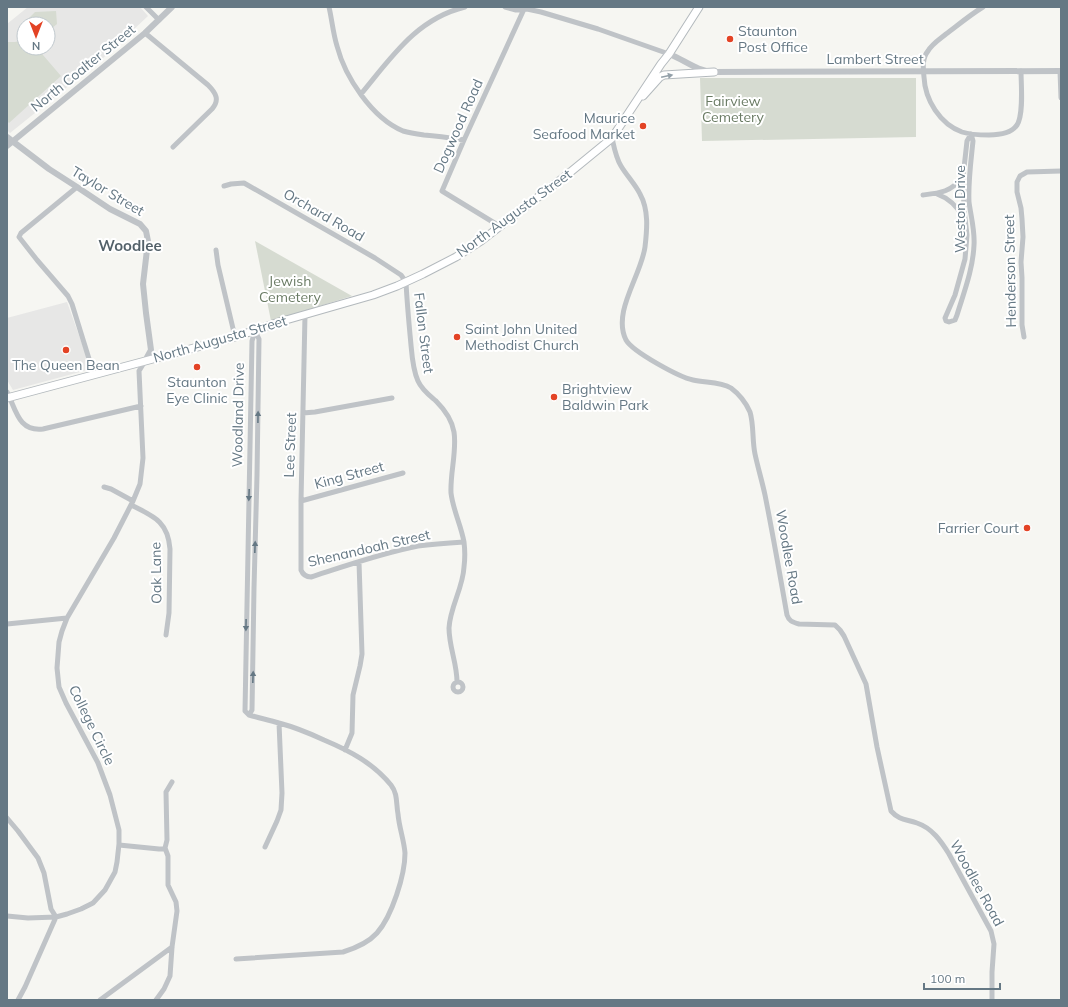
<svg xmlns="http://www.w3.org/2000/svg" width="1068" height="1007" font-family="Mulish,sans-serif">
<rect width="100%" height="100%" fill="#f6f6f2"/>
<!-- built -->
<path fill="#e7e7e6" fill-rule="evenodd" d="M 28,7 L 140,7 L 148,16 L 102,59 L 10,133 L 7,130 L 7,24 ZM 24,24 L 48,24 L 48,48 L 24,48 Z
M 67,302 L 91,369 L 13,390 L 7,380 L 7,318 Z"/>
<!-- green -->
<path fill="#d6dbd1" d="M 56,11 L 57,24 L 51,29 L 50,27 L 48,28 L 48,24 L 28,24 L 28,19 L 35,12 Z
M 24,40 L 24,48 L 37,48 L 61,76 L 9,123 L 7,121 L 7,42 L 15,42 Z
M 700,78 L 916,78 L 916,137 L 702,141 Z
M 255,241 L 352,296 L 271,321 Z"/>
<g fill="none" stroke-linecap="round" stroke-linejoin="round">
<!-- secondary casing -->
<g stroke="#b3b9bd" stroke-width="9">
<path id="secondary" d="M 643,96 L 660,77 L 664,75 L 714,72
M 7,398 L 235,337 L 279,322 L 373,295 L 397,286 L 423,274 L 456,257 L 481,241 L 568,174 L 612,138 L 661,64 L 669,54 L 699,7"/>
</g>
<!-- minor -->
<path stroke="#bfc3c7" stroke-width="5" d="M 146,7 L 159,20
M 329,7 C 332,20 333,33 337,46 C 345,77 372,118 403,131 C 410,133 417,134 424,135 C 437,136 451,138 464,140
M 505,7 L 516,10 L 527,9 L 541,12 L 598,29 L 669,54
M 983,7 C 970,15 958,25 946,34 C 940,39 932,44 928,51 C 922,58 923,68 924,77 C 925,100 940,124 962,132 C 971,135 980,135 989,135 C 999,135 1011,134 1017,125 C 1024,114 1021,84 1021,71
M 145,33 L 208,85 C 216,93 220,100 212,109 L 173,147
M 1060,71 L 1061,98
M 361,94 C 391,58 416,19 465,7
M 971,134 L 973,141 C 971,161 968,182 969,202 C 971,217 975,231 974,245 C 973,269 964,292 957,315 L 955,320 L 949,322 L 946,321 L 945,318 L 955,295 L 965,259 L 967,235 L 964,210 L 963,177 L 967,141 Z
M 612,138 C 614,147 616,158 621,166 C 627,176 635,184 640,194 C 649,210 647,230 645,247 C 641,276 612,312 626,340 C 633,352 679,377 693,380 C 705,383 720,381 731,388 C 739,394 746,403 750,412 C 754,425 752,440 755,454 C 758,468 762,481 765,495 C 773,535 780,575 787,615 C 789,621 792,622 799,624 L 835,625 L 840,630 L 844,636 L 866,684 L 877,747 L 891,811 C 900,821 906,819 917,823 C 932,828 941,841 949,854 L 991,931 L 994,944 L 992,972 L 992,1000
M 224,186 L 231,184 L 244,183 L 375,258 L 401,275 L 406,282 C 407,303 409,324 411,345 C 412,357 413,370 418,381 C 422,390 429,395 436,401 C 444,409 452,420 454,432 C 457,451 450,473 451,493 C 453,510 461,525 464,542 C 465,550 465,559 464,567 C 463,588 450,607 449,628 C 449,647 457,663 457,682
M 77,187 L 21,233 L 19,237 L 37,260 L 68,296 L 72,304 L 94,375
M 937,194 C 948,198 957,206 963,217
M 923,195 C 940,193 951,192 963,177
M 501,227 L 442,191 L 464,140 L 525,7
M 216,250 L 218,265 L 235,337
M 305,315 L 301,501 L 301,570 C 303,575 306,577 311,577 C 345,566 382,553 418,546 C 433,544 448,543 464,542
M 1024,337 L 1022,325 L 1022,278 L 1021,262 L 1023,237 L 1022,219 L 1021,208 L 1017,192 L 1017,182 L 1020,176 L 1027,172 L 1061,171
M 7,392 C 16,409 18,432 43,429 L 141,406
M 303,413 L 315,412 L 392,398
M 104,487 L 111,489 L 133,501
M 301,501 L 403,473
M 131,505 C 153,516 168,521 170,549 L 169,613 L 166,635
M 7,624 L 67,618
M453 687a5 5 0 1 1 10 0a5 5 0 1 1-10 0Z
M 249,715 L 252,710 L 254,588 L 257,475 L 259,339 L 255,331
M 345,750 L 352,733 L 353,695 L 360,666 L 362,654 L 359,562
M 7,818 L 18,831 L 38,858 L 44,873 L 51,909 L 56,917 L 25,987 L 18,1000
M 119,845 L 159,849 L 163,849 L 165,848 L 167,840 L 166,792 L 172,782
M 265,847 L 277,821 L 281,810 L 282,793 L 279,723
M 7,916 L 28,918 L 56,917 L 67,914 L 81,909 L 93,903 L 105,890 L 115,872 L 117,862 L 119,844 L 119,830 L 110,795 L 98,763 L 66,703 L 59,687 L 57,668 L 59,642 L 62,631 L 67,618 L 114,538 L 133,501 L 140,484 L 143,458 L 139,371 L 145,361
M 236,959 L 343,952 C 356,948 368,943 377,933 C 392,916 405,875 405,853 C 404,840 399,827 398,814 C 396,804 398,794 391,785 C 373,763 350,751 324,740 C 309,733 294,727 279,723 C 269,720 259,718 249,715 L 245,711 L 252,341 L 255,331
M 100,1000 L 172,947
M 156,1000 L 164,989 L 170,976 L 172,947 L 177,911 L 176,902 L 168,885 L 168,856 L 165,848"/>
<!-- tertiary -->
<path stroke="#bfc3c7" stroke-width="6" d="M 669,54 C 685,60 696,71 714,72 L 1061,71
M 7,137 L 49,169 L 77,187 L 110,209 L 140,224 L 146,231 L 148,241 L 143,284 L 146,313 L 151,350 L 145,361
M 7,146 L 145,33 L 172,7"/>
<!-- secondary -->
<use href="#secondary" stroke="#fff" stroke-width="7"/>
</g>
<!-- one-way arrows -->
<defs><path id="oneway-solid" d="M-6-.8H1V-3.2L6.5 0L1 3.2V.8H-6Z"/></defs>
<use fill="#93a0a9" href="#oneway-solid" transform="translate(667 76) rotate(-12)"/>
<g fill="#657884">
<use href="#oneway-solid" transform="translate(258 417) rotate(-89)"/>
<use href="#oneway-solid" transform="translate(249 495) rotate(92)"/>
<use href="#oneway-solid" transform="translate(255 547) rotate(-88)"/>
<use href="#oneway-solid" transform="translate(246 625) rotate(91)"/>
<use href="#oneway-solid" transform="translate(253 677) rotate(-88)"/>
</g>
<!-- markers -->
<g fill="#e34325" stroke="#fff" stroke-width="1.5">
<circle cx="730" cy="39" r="4"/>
<circle cx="643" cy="126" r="4"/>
<circle cx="457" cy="337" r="4"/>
<circle cx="66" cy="350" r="4"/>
<circle cx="197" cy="367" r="4"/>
<circle cx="554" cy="397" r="4"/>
<circle cx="1027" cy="528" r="4"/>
</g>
<g text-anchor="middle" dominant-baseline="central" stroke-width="4" stroke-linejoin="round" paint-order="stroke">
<!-- poi labels -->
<g font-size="14" fill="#657884" stroke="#fff" text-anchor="start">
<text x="738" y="31">Staunton<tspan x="738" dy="16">Post Office</tspan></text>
<text x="635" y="118" text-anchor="end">Maurice<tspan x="635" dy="16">Seafood Market</tspan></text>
<text x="465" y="329">Saint John United<tspan x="465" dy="16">Methodist Church</tspan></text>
<text x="66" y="365" text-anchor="middle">The Queen Bean</text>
<text x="197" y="382" text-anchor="middle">Staunton<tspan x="197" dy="16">Eye Clinic</tspan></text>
<text x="562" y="389">Brightview<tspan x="562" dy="16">Baldwin Park</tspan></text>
<text x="1019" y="528" text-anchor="end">Farrier Court</text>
</g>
<!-- street labels -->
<g font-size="14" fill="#657884" stroke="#fff">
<text x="875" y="59">Lambert Street</text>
<text transform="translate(83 68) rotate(-39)">North Coalter Street</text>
<text transform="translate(458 126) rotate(-66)">Dogwood Road</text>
<text transform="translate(108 191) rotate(31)">Taylor Street</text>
<text transform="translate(960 209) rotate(-90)">Weston Drive</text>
<text transform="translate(514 213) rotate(-36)">North Augusta Street</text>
<text transform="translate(324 215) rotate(30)">Orchard Road</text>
<text transform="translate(1010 271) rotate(-91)">Henderson Street</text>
<text transform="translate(424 333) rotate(83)">Fallon Street</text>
<text transform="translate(220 339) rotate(-16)">North Augusta Street</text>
<text transform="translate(238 415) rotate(-89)">Woodland Drive</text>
<text transform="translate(290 445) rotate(-88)">Lee Street</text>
<text transform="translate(349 475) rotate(-15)">King Street</text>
<text transform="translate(369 548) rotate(-13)">Shenandoah Street</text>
<text transform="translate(789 557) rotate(80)">Woodlee Road</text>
<text transform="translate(156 573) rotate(-91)">Oak Lane</text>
<text transform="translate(92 725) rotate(64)">College Circle</text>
<text transform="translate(977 883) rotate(61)">Woodlee Road</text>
</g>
<!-- park labels -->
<g font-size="14" fill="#6a7b64" stroke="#fff">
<text x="733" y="101">Fairview<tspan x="733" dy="16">Cemetery</tspan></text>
<text x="290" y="281">Jewish<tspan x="290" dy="16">Cemetery</tspan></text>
</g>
<!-- neighbourhood labels -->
<g font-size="15" font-weight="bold" fill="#536169" stroke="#fff">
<text x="130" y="245">Woodlee</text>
</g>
</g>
<!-- border -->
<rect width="1068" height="1007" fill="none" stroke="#657884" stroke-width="16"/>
<!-- north arrow -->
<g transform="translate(36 36) rotate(180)"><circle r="19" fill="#ffffff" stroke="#c1c9ce"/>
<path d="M0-3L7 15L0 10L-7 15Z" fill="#e34325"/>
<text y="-6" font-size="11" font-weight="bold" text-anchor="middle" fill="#657884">N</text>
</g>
<!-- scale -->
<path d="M924 983v6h76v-6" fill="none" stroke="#657884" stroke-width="2"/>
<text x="930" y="983" font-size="12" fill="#657884" stroke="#ffffff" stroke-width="3" paint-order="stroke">100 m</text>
</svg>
